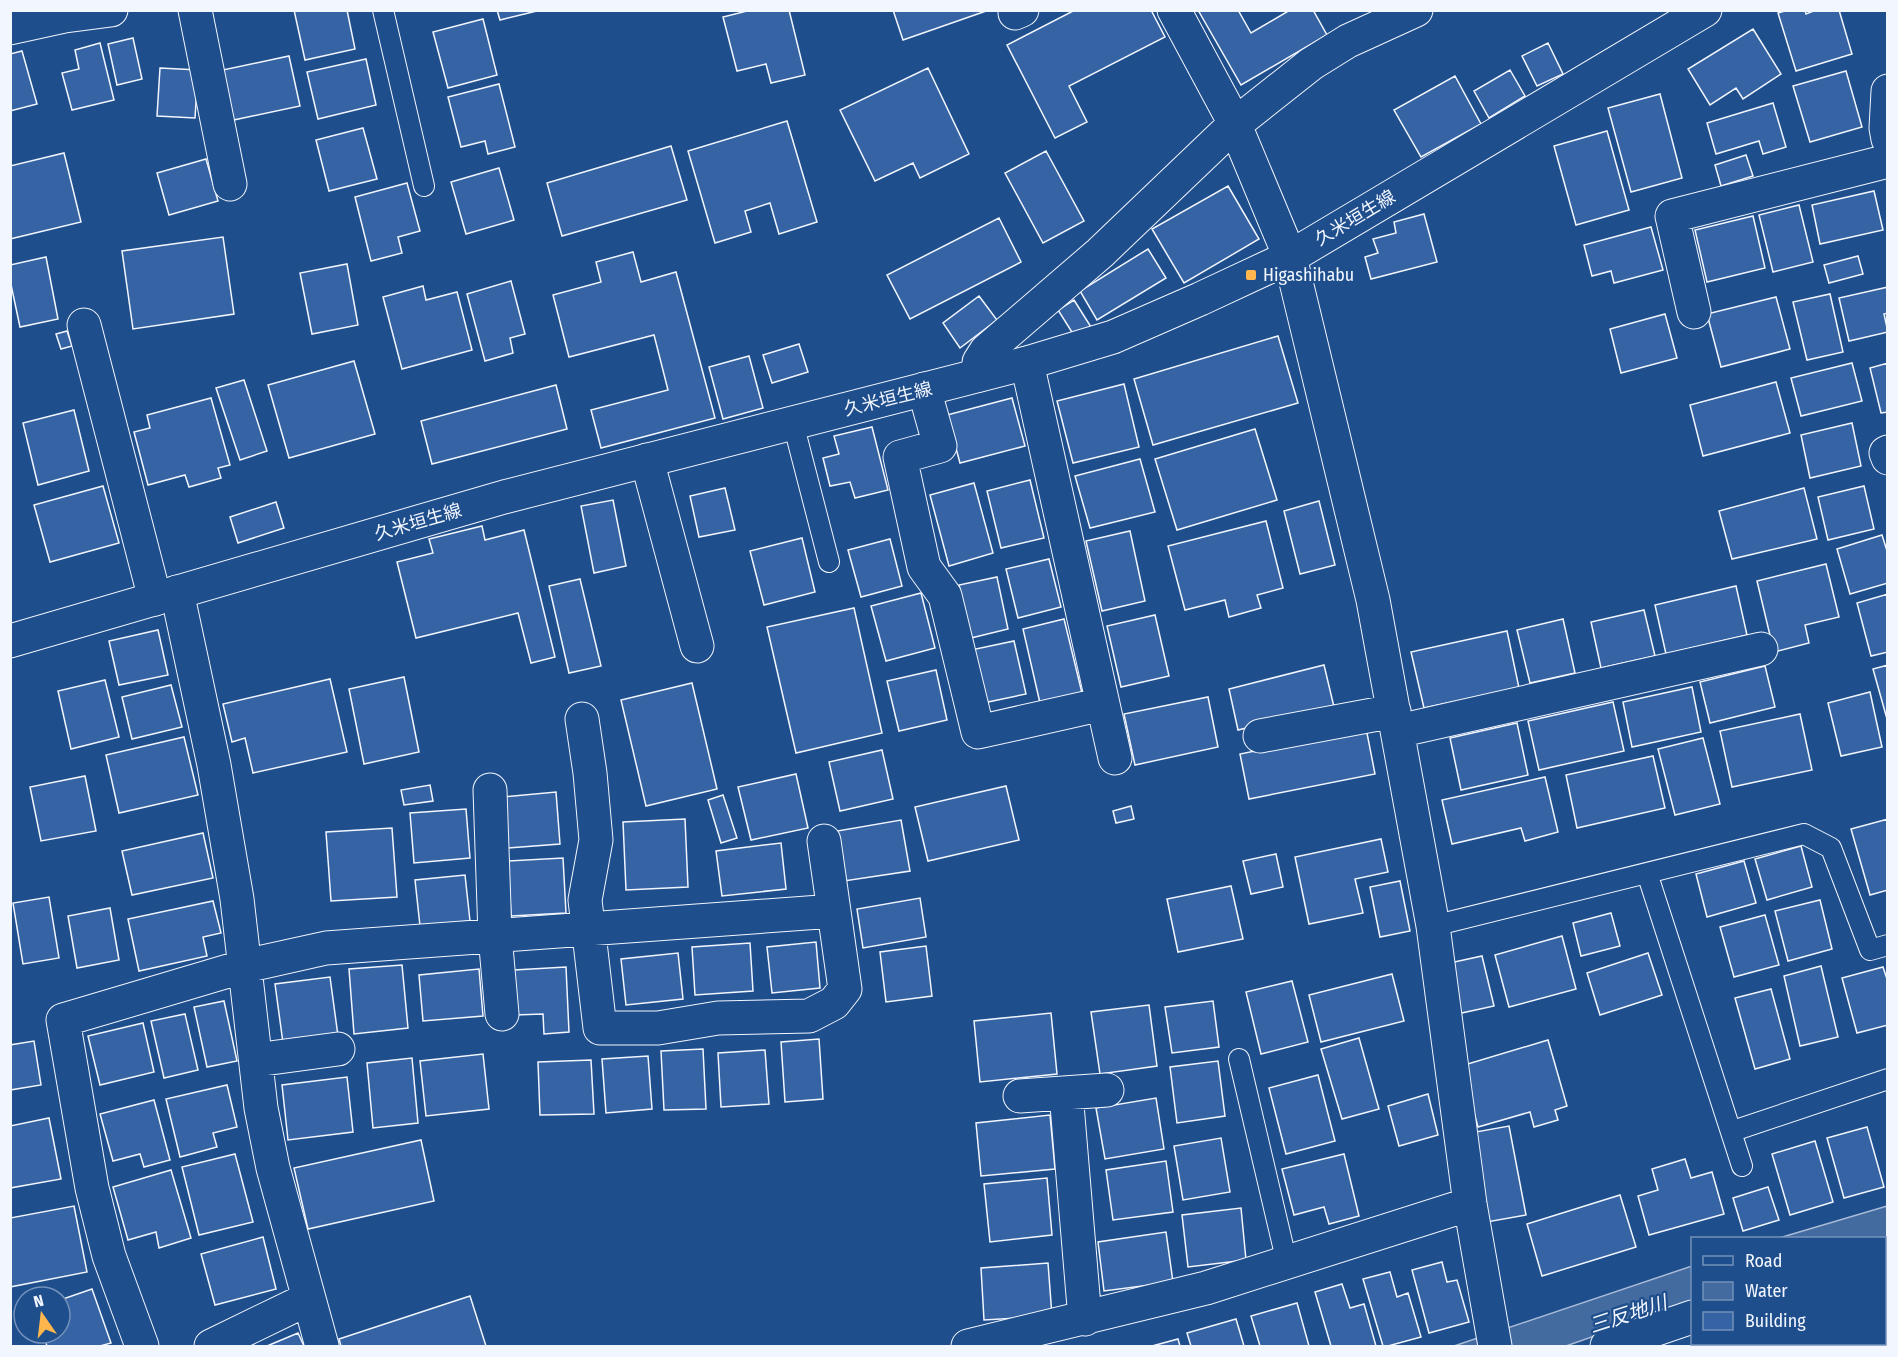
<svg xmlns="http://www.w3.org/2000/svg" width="1898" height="1357" font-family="'Fira Sans Condensed','Noto Sans JP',sans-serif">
<rect width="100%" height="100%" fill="#1f4e8c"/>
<!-- water -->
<path fill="#446ba0" stroke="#a8bbd7" stroke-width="1.5" d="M 1887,1206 L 1887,1243 L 1885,1244 L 1884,1238 L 1779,1238 Z
M 1692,1266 L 1692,1302 L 1566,1346 L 1454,1346 Z"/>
<!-- building -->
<path fill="#3563a3" stroke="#f2f6ff" stroke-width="1.5" d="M 294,10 L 347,10 L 355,49 L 305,60 Z
M 497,10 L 541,10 L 500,20 Z
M 751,10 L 789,10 L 805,75 L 771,83 L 766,64 L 737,71 L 723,17 Z
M 893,10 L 989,10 L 903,40 Z
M 1075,10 L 1151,10 L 1165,37 L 1069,86 L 1087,122 L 1055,138 L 1007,45 Z
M 1198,10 L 1238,10 L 1251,33 L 1290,10 L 1313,10 L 1327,35 L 1241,85 Z
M 1788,10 L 1805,10 L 1806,14 L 1816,10 L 1839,10 L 1852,54 L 1796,71 L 1778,13 Z
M 483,19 L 497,75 L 448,88 L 433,32 Z
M 1753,29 L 1781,74 L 1743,99 L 1736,88 L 1710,105 L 1688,69 Z
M 133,38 L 142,79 L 117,85 L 108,44 Z
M 100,43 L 114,100 L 72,110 L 62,73 L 79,69 L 75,50 Z
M 1548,43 L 1563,74 L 1537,86 L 1522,56 Z
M 22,51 L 37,104 L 10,111 L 10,54 Z
M 289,56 L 300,106 L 229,121 L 218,71 Z
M 366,59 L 376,105 L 318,119 L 307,72 Z
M 160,68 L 198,70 L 195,118 L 157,116 Z
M 928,68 L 969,154 L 920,178 L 913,163 L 875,181 L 840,110 Z
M 1510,70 L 1525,96 L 1489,118 L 1474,91 Z
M 1846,71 L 1862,127 L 1810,142 L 1793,86 Z
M 1455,76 L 1481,124 L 1421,157 L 1394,110 Z
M 499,84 L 515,147 L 488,154 L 485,141 L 461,147 L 448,97 Z
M 1660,94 L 1682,178 L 1631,192 L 1608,108 Z
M 1773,103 L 1786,147 L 1763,154 L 1759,141 L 1716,154 L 1707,123 Z
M 787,121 L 817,222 L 779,234 L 770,203 L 745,211 L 751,232 L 715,243 L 688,151 Z
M 363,128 L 377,179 L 329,191 L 316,140 Z
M 1607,131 L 1629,210 L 1576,225 L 1554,146 Z
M 671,146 L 687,200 L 562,236 L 547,183 Z
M 1046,151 L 1084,221 L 1043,243 L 1005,173 Z
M 64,153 L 81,222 L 10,239 L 10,166 Z
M 1746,155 L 1753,176 L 1721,186 L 1715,165 Z
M 206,159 L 218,201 L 169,215 L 157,173 Z
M 499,168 L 514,220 L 466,234 L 451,182 Z
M 407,183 L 420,231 L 398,237 L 402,253 L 371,261 L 355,197 Z
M 1228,186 L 1259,239 L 1184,283 L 1152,229 Z
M 1874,191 L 1883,230 L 1820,244 L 1812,205 Z
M 1799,205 L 1813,262 L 1773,272 L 1759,215 Z
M 1424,214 L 1437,262 L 1371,279 L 1365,257 L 1378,253 L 1373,239 L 1396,233 L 1394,222 Z
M 1753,216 L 1765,268 L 1707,282 L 1695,230 Z
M 999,218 L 1021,262 L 910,319 L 887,275 Z
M 1651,227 L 1663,270 L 1614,283 L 1611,271 L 1592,276 L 1584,245 Z
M 223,237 L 234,314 L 133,329 L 122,251 Z
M 1148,249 L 1166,278 L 1097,320 L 1080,291 Z
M 633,252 L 641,282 L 676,272 L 715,418 L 601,448 L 591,410 L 668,390 L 654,335 L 569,357 L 553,295 L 601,282 L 596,262 Z
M 1858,256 L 1863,274 L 1829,283 L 1824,265 Z
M 46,257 L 58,319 L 20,327 L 10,280 L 10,265 Z
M 347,264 L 358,325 L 312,334 L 300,273 Z
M 511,281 L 525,334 L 510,338 L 513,353 L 485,361 L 467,294 Z
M 423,286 L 426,300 L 457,292 L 472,350 L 402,369 L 383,297 Z
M 1888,287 L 1888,313 L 1884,314 L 1888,332 L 1849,341 L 1839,298 Z
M 1830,294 L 1843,352 L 1807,360 L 1793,302 Z
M 979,296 L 997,320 L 960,348 L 943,323 Z
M 1776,297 L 1790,349 L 1721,367 L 1707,314 Z
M 1074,300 L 1091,327 L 1075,337 L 1058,310 Z
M 1665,314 L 1677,358 L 1621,373 L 1610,329 Z
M 67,331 L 72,346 L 61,349 L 56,334 Z
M 1278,336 L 1298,403 L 1153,445 L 1134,379 Z
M 799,344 L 808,372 L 772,383 L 763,355 Z
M 749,356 L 763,408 L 723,419 L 709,367 Z
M 354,361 L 375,434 L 289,458 L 268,385 Z
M 1852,363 L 1862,401 L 1801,416 L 1791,378 Z
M 1888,363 L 1888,412 L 1881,413 L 1870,368 Z
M 244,380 L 267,451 L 240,460 L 216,388 Z
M 1776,382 L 1790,433 L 1703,456 L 1690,405 Z
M 1124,384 L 1139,447 L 1073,463 L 1057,401 Z
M 556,385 L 567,429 L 432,464 L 421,421 Z
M 211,398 L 230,465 L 218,468 L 221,478 L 189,487 L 185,475 L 148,485 L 134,432 L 150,428 L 147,415 Z
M 1012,398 L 1025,446 L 960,463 L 947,415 Z
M 74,410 L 89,471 L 38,485 L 23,423 Z
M 1852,423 L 1861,466 L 1810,478 L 1801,435 Z
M 872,427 L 888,490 L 855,498 L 850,482 L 830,486 L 823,458 L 839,454 L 834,436 Z
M 1255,429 L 1277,500 L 1177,530 L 1155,459 Z
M 1140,459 L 1155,512 L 1090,528 L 1075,476 Z
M 1030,480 L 1044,538 L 1001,548 L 987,491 Z
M 974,483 L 993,553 L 949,566 L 930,495 Z
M 103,486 L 119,543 L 50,562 L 34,505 Z
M 1864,486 L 1874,529 L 1828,540 L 1818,497 Z
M 725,488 L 735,530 L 699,537 L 690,496 Z
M 1804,488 L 1817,539 L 1732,559 L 1719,511 Z
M 613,500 L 626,566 L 594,573 L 581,506 Z
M 1319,501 L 1335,565 L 1300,574 L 1284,511 Z
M 276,502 L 284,528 L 238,543 L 230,517 Z
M 1266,521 L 1283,588 L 1257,595 L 1261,608 L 1229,617 L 1225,600 L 1185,610 L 1168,546 Z
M 482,526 L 485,540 L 524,530 L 555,657 L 531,663 L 518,613 L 416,638 L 397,562 L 433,553 L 429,539 Z
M 1130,531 L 1145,601 L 1102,611 L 1086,541 Z
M 1882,535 L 1888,554 L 1888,583 L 1850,594 L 1837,549 Z
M 802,538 L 815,592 L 764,605 L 750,551 Z
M 890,539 L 902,586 L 861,597 L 848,550 Z
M 1049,559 L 1061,607 L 1018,618 L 1006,569 Z
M 1826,564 L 1839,617 L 1805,625 L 1809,643 L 1774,652 L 1757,581 Z
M 997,577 L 1008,629 L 971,638 L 959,585 Z
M 580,579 L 601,666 L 569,673 L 549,586 Z
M 1736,586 L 1747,635 L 1666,654 L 1655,605 Z
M 921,593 L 935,648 L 886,661 L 871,606 Z
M 1888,594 L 1888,652 L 1871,656 L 1857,603 Z
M 854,608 L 882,733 L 796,753 L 767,627 Z
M 1644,610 L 1655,656 L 1601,668 L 1591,622 Z
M 1155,615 L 1169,676 L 1121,687 L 1107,626 Z
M 1064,619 L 1082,693 L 1040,703 L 1023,629 Z
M 1563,619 L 1575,673 L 1530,683 L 1517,630 Z
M 158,630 L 168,675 L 119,685 L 109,641 Z
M 1507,631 L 1519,688 L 1424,708 L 1411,652 Z
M 1014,641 L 1026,694 L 983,703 L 971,650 Z
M 1324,665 L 1334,707 L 1238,730 L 1229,689 Z
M 1888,665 L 1888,719 L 1887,719 L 1873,669 Z
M 1765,666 L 1775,707 L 1710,723 L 1700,682 Z
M 936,670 L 947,720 L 899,731 L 887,681 Z
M 404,677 L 419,752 L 364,764 L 349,689 Z
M 330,679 L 347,752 L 253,773 L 245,738 L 232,742 L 223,704 Z
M 105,680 L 119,737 L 71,749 L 58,691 Z
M 692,683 L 717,789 L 646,806 L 621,700 Z
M 171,685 L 182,727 L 132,739 L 122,697 Z
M 1692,687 L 1701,732 L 1632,747 L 1623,702 Z
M 1870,692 L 1882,747 L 1841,756 L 1828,703 Z
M 1208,697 L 1218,747 L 1135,765 L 1124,714 Z
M 1613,702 L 1624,751 L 1539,770 L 1528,721 Z
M 1800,714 L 1812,770 L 1732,787 L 1720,731 Z
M 1517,723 L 1528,775 L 1461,790 L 1450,738 Z
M 1366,728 L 1375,774 L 1249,799 L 1240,754 Z
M 184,737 L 198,795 L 119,813 L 106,755 Z
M 1703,738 L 1720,804 L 1675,815 L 1658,749 Z
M 882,750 L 893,799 L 840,811 L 829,762 Z
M 1653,756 L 1665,808 L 1577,828 L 1566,775 Z
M 796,774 L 808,828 L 751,840 L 738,787 Z
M 85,776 L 96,831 L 41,841 L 30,787 Z
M 1545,777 L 1558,832 L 1525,841 L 1521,828 L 1452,844 L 1442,800 Z
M 430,785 L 433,801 L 404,805 L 401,790 Z
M 1006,786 L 1019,840 L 928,861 L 915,807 Z
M 556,792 L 560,844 L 507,848 L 502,797 Z
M 723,795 L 737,838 L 721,843 L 708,800 Z
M 1131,806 L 1134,819 L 1116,823 L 1113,811 Z
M 466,809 L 470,858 L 414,863 L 410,813 Z
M 685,819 L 688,887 L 626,890 L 623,822 Z
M 1888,819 L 1888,890 L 1870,895 L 1851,829 Z
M 901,820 L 910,871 L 844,881 L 837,831 Z
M 392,828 L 397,897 L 331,901 L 326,832 Z
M 203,833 L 213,878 L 132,895 L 122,851 Z
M 1381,839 L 1388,872 L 1355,879 L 1363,913 L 1309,924 L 1295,857 Z
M 781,843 L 786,889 L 722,896 L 716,851 Z
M 1801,846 L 1812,887 L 1767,900 L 1755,859 Z
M 1276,854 L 1283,887 L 1251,894 L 1243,861 Z
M 563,858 L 566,913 L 511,916 L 508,861 Z
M 1744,861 L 1756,903 L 1707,917 L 1696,874 Z
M 465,875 L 470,921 L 420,926 L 415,880 Z
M 1400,881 L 1410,931 L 1380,937 L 1370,887 Z
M 1231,886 L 1243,939 L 1178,952 L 1167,899 Z
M 49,897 L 59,958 L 23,964 L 13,903 Z
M 920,898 L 926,937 L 863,948 L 857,909 Z
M 1820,900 L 1832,949 L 1788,961 L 1775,911 Z
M 213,901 L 221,933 L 203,937 L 207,956 L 139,971 L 128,919 Z
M 110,908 L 119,960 L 77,968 L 68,916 Z
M 1611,913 L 1620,946 L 1581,956 L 1573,923 Z
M 1765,915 L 1779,965 L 1734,977 L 1720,927 Z
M 1562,936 L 1576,989 L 1509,1007 L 1495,955 Z
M 816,942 L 820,988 L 772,993 L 767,947 Z
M 750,943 L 753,991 L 695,995 L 692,947 Z
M 926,946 L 932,996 L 886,1002 L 880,952 Z
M 678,953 L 683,999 L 626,1005 L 621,959 Z
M 1648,953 L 1662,995 L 1600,1015 L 1587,973 Z
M 1482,956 L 1494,1006 L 1457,1014 L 1445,964 Z
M 402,965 L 408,1028 L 354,1034 L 349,969 Z
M 1821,966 L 1838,1037 L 1800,1046 L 1784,976 Z
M 566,967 L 569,1032 L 544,1034 L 543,1014 L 515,1015 L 514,970 Z
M 1883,967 L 1888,982 L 1888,1025 L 1857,1033 L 1842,978 Z
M 479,969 L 483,1016 L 423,1021 L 419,975 Z
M 1392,974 L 1404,1021 L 1321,1042 L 1309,995 Z
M 330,977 L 338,1036 L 283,1043 L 275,984 Z
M 1292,981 L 1308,1042 L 1261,1054 L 1246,992 Z
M 1771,989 L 1790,1059 L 1755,1069 L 1735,998 Z
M 224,1001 L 237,1061 L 207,1067 L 194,1007 Z
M 1213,1001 L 1219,1047 L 1172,1053 L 1165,1007 Z
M 1149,1005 L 1157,1066 L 1100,1074 L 1091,1012 Z
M 1051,1013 L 1057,1074 L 980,1082 L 974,1021 Z
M 185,1014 L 198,1070 L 164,1078 L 151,1021 Z
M 143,1023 L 154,1072 L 100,1085 L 88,1036 Z
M 1359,1038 L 1379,1109 L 1342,1119 L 1321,1049 Z
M 819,1039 L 823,1099 L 785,1102 L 781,1042 Z
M 1548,1040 L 1567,1106 L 1555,1110 L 1558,1120 L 1534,1127 L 1530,1112 L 1478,1127 L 1461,1066 Z
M 34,1041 L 41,1085 L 10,1090 L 10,1045 Z
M 703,1049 L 706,1109 L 664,1110 L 661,1051 Z
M 765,1050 L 769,1104 L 721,1107 L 718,1053 Z
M 483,1054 L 489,1109 L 426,1116 L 420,1061 Z
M 648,1056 L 652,1109 L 606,1113 L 602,1059 Z
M 412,1058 L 418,1123 L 373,1128 L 367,1063 Z
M 591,1060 L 594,1114 L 540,1115 L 538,1062 Z
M 1218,1061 L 1225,1116 L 1177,1123 L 1170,1067 Z
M 1318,1075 L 1335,1141 L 1286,1154 L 1269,1088 Z
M 347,1077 L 353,1132 L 288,1140 L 282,1085 Z
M 227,1085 L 237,1127 L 213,1133 L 217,1147 L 180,1157 L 166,1099 Z
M 1428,1094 L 1438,1135 L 1399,1146 L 1388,1106 Z
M 1156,1098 L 1164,1149 L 1105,1159 L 1096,1108 Z
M 154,1100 L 170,1160 L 144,1167 L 140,1154 L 113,1161 L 100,1114 Z
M 1050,1115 L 1055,1169 L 981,1176 L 976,1123 Z
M 49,1118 L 61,1179 L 10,1188 L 10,1126 Z
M 1509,1126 L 1526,1215 L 1487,1222 L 1470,1133 Z
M 1867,1127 L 1884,1187 L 1844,1198 L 1827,1138 Z
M 1221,1138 L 1230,1192 L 1183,1200 L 1174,1146 Z
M 421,1140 L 434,1201 L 308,1229 L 294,1168 Z
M 1815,1141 L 1833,1202 L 1790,1215 L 1772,1154 Z
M 235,1154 L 253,1222 L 199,1235 L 182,1167 Z
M 1344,1154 L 1359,1216 L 1329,1224 L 1324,1207 L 1294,1215 L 1282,1169 Z
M 1685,1159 L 1691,1178 L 1712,1172 L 1724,1214 L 1649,1235 L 1638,1196 L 1658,1190 L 1652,1169 Z
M 1166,1161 L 1173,1212 L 1113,1220 L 1106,1170 Z
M 171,1170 L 191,1238 L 159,1248 L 156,1232 L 128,1240 L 113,1187 Z
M 1047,1178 L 1052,1235 L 990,1242 L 984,1184 Z
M 1768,1187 L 1779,1220 L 1743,1231 L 1733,1198 Z
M 1620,1195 L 1636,1247 L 1542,1276 L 1527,1224 Z
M 74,1206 L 87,1272 L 10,1287 L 10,1218 Z
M 1241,1208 L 1246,1260 L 1188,1267 L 1182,1215 Z
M 1166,1232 L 1173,1282 L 1104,1291 L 1098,1242 Z
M 263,1237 L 276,1289 L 215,1305 L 201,1254 Z
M 1442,1262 L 1447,1282 L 1457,1280 L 1469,1322 L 1429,1333 L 1412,1270 Z
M 1048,1263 L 1052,1316 L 984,1320 L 981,1268 Z
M 1390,1272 L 1397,1297 L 1408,1293 L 1421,1337 L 1388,1346 L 1383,1346 L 1363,1279 Z
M 1342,1284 L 1350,1308 L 1364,1304 L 1376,1346 L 1331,1346 L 1315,1292 Z
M 92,1289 L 111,1343 L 100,1346 L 47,1346 L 42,1333 L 60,1333 L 60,1300 Z
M 470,1296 L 486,1346 L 341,1346 L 339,1339 Z
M 1297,1303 L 1309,1346 L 1260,1346 L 1251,1316 Z
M 1236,1319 L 1244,1346 L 1191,1346 L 1187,1333 Z
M 298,1333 L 304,1346 L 267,1346 Z
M 1178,1339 L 1180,1346 L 1152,1346 Z
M 1806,1344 L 1858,1344 L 1859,1346 L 1806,1346 Z"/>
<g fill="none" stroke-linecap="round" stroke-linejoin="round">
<!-- lane casing -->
<g stroke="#f2f6ff" stroke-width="22">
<path id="lane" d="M 383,10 L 424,186
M 793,423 L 829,562
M 1647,873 L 1742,1166
M 1433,926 L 1804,834 L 1831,848 L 1870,950 L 1888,945
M 1239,1059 L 1287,1263
M 1733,1131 L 1888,1079"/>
</g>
<!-- street casing -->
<g stroke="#f2f6ff" stroke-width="35">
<path id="street" d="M 195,10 L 230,184
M 1174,10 L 1232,118 L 1290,257 L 1373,600 L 1433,926 L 1470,1204 L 1495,1346
M 1015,13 L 1022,10
M 10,28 L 65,16 L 111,10
M 1888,91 L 1886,128 L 1888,139
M 1694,312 L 1672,216 L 1888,161
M 84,325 L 155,599
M 1027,363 L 1115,758
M 979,375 L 979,362 L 986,351 L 1100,253 L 1234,125 L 1311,64 L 1348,41 L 1416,10
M 924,389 L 940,446 L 900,457 L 924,567 L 945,596 L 978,732 L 1103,704
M 1888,452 L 1886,453 L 1888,458
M 647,460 L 697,646
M 177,592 L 214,765 L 237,899 L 261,1108 L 273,1168 L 322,1346
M 582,719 L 590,773 L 596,840 L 585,900 L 600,1028 L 658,1028 L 718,1018 L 809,1016 L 834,1003 L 845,989 L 824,841
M 1398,731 L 1761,649
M 1260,736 L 1394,711
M 490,790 L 495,936 L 502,1014
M 256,1060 L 338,1049
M 1066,1093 L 1085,1319
M 1020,1096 L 1107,1090
M 1884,1257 L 1888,1256
M 1884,1327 L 1888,1338
M 142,1346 L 109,1256 L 92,1188 L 63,1020 L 245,966 L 326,948 L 834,911
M 211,1346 L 308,1299
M 968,1346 L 1206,1288 L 1470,1204
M 1607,1346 L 1692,1317"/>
</g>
<!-- secondary casing -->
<g stroke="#f2f6ff" stroke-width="35">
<path id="secondary" d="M 10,641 L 504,497 L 1027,363 L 1113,337 L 1200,299 L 1290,257 L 1705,10"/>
</g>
<!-- lane -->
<use href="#lane" stroke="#1f4e8c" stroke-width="20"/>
<!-- street -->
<use href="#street" stroke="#1f4e8c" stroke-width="33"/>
<!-- secondary -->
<use href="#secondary" stroke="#1f4e8c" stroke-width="33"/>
</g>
<!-- markers -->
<rect fill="#ffb74d" stroke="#1f4e8c" stroke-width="2" x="1245" y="269" width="12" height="12" rx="3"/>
<g text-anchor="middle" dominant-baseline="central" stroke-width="4.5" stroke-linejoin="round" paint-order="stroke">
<!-- street labels -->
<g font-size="18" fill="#f2f6ff" stroke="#1f4e8c">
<text transform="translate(1355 218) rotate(-31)">久米垣生線</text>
<text transform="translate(888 399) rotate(-14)">久米垣生線</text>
<text transform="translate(418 522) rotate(-16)">久米垣生線</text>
</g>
<!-- poi labels -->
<g font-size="18" fill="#f2f6ff" stroke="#1f4e8c" text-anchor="start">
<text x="1263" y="275">Higashihabu</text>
</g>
<!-- water labels -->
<g font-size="20" font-style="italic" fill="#f2f6ff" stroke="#1f4e8c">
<text transform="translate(1628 1314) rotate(-18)">三反地川</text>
</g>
</g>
<!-- border -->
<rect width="1898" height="1357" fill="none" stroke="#f2f6ff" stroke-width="24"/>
<!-- legend -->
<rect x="1691" y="1237" width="195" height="108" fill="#1f4e8c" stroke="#7391ba" stroke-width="1.5"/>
<rect x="1703" y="1256" width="30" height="9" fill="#1f4e8c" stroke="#7391ba" stroke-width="1.5"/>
<text x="1745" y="1267" font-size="18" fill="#f2f6ff">Road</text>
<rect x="1703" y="1282" width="30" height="18" fill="#446ba0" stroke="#7391ba" stroke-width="1.5"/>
<text x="1745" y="1297" font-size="18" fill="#f2f6ff">Water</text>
<rect x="1703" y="1312" width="30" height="18" fill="#3563a3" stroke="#7391ba" stroke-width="1.5"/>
<text x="1745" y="1327" font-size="18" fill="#f2f6ff">Building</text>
<!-- north arrow -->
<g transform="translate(42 1315) rotate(346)"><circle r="28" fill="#1f4e8c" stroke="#7391ba" stroke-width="1.5"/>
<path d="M0-4.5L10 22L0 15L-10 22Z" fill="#ffb74d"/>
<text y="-9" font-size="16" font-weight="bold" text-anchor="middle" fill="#f2f6ff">N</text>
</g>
</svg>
